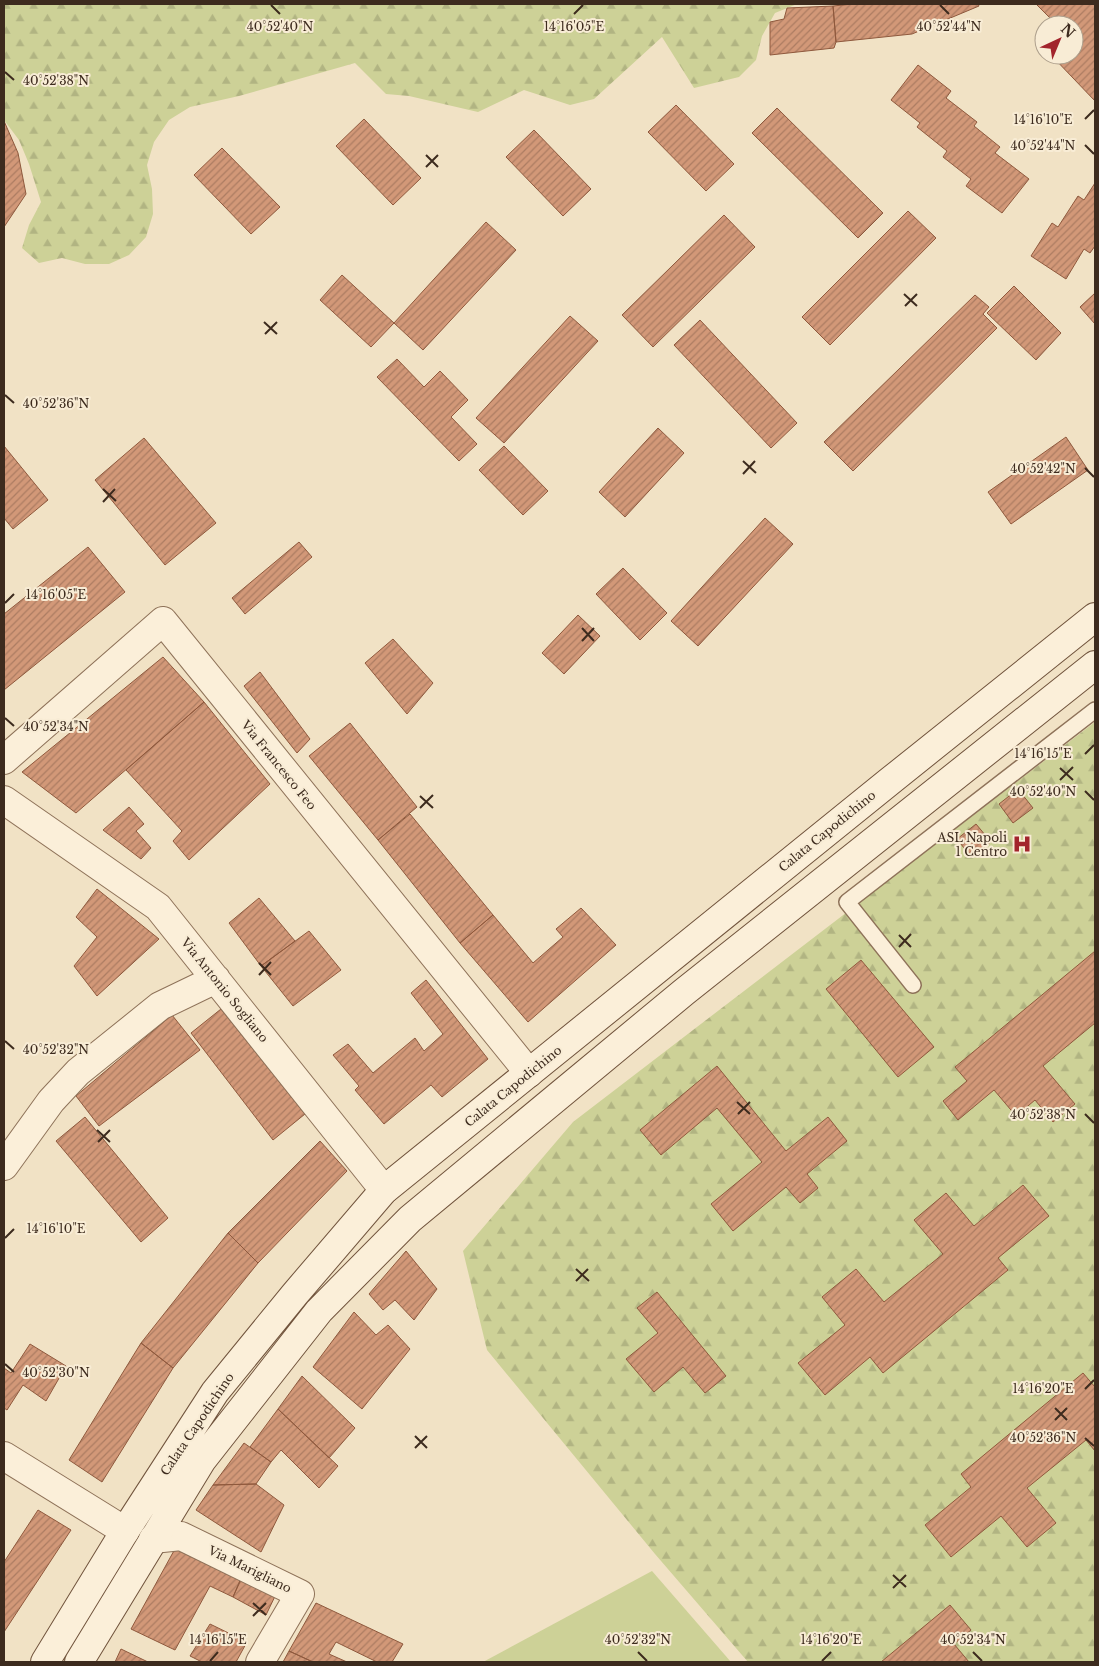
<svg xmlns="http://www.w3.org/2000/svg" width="1099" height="1666" font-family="'Libre Baskerville',serif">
<defs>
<pattern id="forest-firs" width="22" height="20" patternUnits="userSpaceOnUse" patternTransform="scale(1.25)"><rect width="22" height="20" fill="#cdd197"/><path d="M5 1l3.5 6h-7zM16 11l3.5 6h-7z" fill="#b1b482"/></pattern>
<pattern id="building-hatch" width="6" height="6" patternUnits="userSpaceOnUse" patternTransform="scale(1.25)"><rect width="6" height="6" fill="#d29878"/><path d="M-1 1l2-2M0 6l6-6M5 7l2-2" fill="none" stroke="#ac7c62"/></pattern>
</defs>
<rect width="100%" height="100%" fill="#f1e2c5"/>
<!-- grass -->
<path fill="#cdd197" d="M 652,1571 L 731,1662 L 483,1662 Z"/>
<!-- forest -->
<path fill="url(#forest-firs)" d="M 4,4 L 802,4 L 797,4 L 775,13 L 762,36 L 756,60 L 739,77 L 694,88 L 662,37 L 594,99 L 570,105 L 524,90 L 478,112 L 409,96 L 386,94 L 355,63 L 239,96 L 190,107 L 169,120 L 154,142 L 147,165 L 152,189 L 153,214 L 146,237 L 129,255 L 109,264 L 85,264 L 62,258 L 39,263 L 22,248 L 29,225 L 41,202 L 29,164 L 19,140 L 4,120 Z
M 1095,722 L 1095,1662 L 748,1662 L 655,1554 L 487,1350 L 463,1251 L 573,1122 Z"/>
<!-- building -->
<path fill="url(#building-hatch)" stroke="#8f593d" d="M 853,4 L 978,4 L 979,6 L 912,34 L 836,42 L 833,6 Z
M 1036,4 L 1095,4 L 1095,101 L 1051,55 L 1074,55 L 1074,25 L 1049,25 L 1053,21 Z
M 833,6 L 836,42 L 834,48 L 770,55 L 770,22 L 784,19 L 787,8 Z
M 1044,30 L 1044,48 L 1035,39 Z
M 918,65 L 951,91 L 946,98 L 977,122 L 974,126 L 1000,147 L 995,153 L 1029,179 L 1002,213 L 966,186 L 971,179 L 943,157 L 947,151 L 917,127 L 920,123 L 891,100 Z
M 676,105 L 734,164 L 706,191 L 648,132 Z
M 777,108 L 883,213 L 858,238 L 752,133 Z
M 364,119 L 421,178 L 393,205 L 336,146 Z
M 4,121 L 18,153 L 26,194 L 4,227 Z
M 534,130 L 591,189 L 563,216 L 506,157 Z
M 222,148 L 280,207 L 251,234 L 194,175 Z
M 1095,183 L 1095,246 L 1090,253 L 1084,249 L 1066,279 L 1031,256 L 1052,223 L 1058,227 L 1078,196 L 1084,200 Z
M 908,211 L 936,238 L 830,345 L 802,317 Z
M 724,215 L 755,247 L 653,347 L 622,315 Z
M 486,222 L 516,250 L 423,350 L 394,323 Z
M 342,275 L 394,323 L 371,347 L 320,300 Z
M 1014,286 L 1061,333 L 1036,360 L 987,313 Z
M 1095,293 L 1095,324 L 1080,307 Z
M 975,295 L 989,307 L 983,314 L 997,328 L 853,471 L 824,442 Z
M 570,316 L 598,341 L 504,443 L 476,418 Z
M 700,320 L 797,423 L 771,448 L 674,345 Z
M 397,359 L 424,387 L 440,371 L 468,400 L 451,417 L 477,444 L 459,461 L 377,377 Z
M 658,428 L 684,453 L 625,517 L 599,492 Z
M 1066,437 L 1088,470 L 1011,524 L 988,492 Z
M 144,438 L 216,523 L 165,565 L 95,480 Z
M 4,446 L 48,500 L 13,529 L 4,518 Z
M 504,446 L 548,491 L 523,515 L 479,470 Z
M 765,518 L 793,544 L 698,646 L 671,621 Z
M 299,542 L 312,557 L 245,614 L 232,598 Z
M 88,547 L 125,592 L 4,690 L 4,614 Z
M 623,568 L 667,613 L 640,640 L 596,594 Z
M 578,615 L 600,636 L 564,674 L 542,653 Z
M 393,639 L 433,683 L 407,714 L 365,663 Z
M 163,657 L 204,702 L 76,813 L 22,772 Z
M 260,672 L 310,739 L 297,753 L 244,686 Z
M 204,702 L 270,784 L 189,860 L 173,841 L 182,831 L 126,770 Z
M 350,723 L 417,807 L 378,840 L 309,756 Z
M 1018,789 L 1033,808 L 1013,823 L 999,804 Z
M 129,807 L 144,824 L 136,831 L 151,848 L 141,859 L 103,830 Z
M 410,814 L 493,915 L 460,943 L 378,840 Z
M 976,824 L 991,842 L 971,857 L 957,839 Z
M 97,889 L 159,939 L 97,996 L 74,966 L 97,937 L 76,917 Z
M 259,898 L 295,941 L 261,966 L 229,923 Z
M 581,908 L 616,945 L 528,1022 L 460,943 L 493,915 L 533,963 L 563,937 L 556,929 Z
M 309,931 L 341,970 L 293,1006 L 261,966 Z
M 1095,951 L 1095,1023 L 1043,1066 L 1075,1104 L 1053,1122 L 1035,1100 L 1016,1116 L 994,1090 L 958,1120 L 943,1101 L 967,1081 L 955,1067 Z
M 861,960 L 934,1047 L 898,1077 L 826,989 Z
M 426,980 L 488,1059 L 442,1097 L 431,1085 L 384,1124 L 355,1090 L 359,1086 L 333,1055 L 348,1044 L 373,1073 L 415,1038 L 424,1051 L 443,1034 L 411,993 Z
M 221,1009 L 305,1114 L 273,1140 L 191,1033 Z
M 172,1015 L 200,1050 L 99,1126 L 76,1096 Z
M 717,1066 L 786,1151 L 828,1117 L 847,1141 L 807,1174 L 818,1188 L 800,1203 L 786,1187 L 733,1231 L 711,1204 L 762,1162 L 717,1108 L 661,1155 L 640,1130 Z
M 85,1117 L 168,1218 L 141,1242 L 56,1141 Z
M 320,1141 L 347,1171 L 258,1263 L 228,1233 Z
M 1023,1185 L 1049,1216 L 998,1258 L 1008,1270 L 883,1373 L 870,1357 L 825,1395 L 798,1363 L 845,1325 L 822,1297 L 856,1269 L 884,1302 L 943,1254 L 914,1220 L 946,1193 L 974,1226 Z
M 228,1233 L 258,1263 L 173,1368 L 141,1343 Z
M 406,1251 L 437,1289 L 414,1320 L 395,1300 L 383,1310 L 369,1294 Z
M 657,1292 L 726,1376 L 705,1393 L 683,1367 L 654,1392 L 626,1359 L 658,1333 L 637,1308 Z
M 354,1312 L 376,1335 L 388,1325 L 410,1349 L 362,1409 L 313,1367 Z
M 141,1343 L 173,1368 L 102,1482 L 69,1460 Z
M 30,1344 L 66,1366 L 46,1401 L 23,1385 L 7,1410 L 4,1408 L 4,1368 L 11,1373 Z
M 1083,1373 L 1095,1387 L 1095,1451 L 1086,1440 L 1027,1488 L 1056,1523 L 1027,1547 L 1001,1516 L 951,1557 L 925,1525 L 971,1487 L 961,1474 Z
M 302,1376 L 355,1428 L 329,1458 L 278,1409 Z
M 278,1409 L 338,1466 L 319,1488 L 281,1450 L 271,1462 L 250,1447 Z
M 244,1443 L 271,1462 L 256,1484 L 213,1485 Z
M 256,1484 L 284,1505 L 261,1552 L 196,1510 L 213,1485 Z
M 38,1510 L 71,1530 L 4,1632 L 4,1562 Z
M 176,1547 L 241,1578 L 233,1597 L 210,1586 L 175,1650 L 131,1629 Z
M 244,1573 L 278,1590 L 266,1615 L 233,1597 Z
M 316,1603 L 403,1644 L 392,1662 L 377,1662 L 336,1642 L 329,1654 L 347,1662 L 313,1662 L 289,1651 Z
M 950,1605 L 971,1630 L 954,1644 L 969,1662 L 881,1662 Z
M 210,1624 L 247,1642 L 236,1662 L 202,1662 L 190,1656 Z
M 121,1649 L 148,1662 L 115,1662 Z
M 289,1651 L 313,1662 L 283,1662 Z"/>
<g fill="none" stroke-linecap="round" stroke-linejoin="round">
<!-- service casing -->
<g stroke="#8e7259" stroke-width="18">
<path id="service" d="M 913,985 L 847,902 L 1095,710"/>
</g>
<!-- minor casing -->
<g stroke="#8e7259" stroke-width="30">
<path id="minor" d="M 4,760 L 163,621 L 529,1073
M 4,800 L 158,907 L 384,1190
M 4,1166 L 51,1101 L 78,1072 L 160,1006 L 216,979
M 4,1456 L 125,1531
M 153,1539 L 181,1536 L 300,1594 L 260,1662"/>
</g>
<!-- secondary casing -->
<g stroke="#70533c" stroke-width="30">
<path id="secondary" d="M 45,1662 L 125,1531 L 215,1392 L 295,1294 L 384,1190 L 890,781 L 1095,617
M 79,1662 L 202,1460 L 319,1311 L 410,1219 L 684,992 L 1095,665"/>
</g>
<!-- service -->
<use href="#service" stroke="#fbefd9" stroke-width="15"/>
<!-- minor -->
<use href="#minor" stroke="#fbefd9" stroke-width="28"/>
<!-- secondary -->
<use href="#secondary" stroke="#fbefd9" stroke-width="28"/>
</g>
<!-- ticks -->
<path fill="none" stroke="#3d2b1e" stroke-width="2" d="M 271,5 L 280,14M 940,5 L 949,14M 574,14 L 583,5M 5,72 L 14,80M 1085,119 L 1094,110M 1085,145 L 1094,154M 426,155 L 438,167M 426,167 L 438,155M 904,294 L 917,306M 905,306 L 917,294M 264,322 L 277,334M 265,334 L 277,322M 5,395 L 14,403M 743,461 L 756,473M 1085,468 L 1094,477M 743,474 L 755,461M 103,489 L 116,501M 103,502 L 115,489M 5,603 L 14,594M 582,628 L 594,641M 582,641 L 594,628M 5,718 L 14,726M 1085,754 L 1094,745M 1060,768 L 1073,780M 1060,780 L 1073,767M 1085,791 L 1094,800M 420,796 L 433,808M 420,808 L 433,795M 899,935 L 911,947M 899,947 L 911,934M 259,963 L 271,975M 259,975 L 271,962M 5,1041 L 14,1049M 737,1102 L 750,1114M 738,1114 L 750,1102M 1085,1114 L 1094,1123M 97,1130 L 110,1142M 98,1142 L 110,1130M 5,1238 L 14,1229M 576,1269 L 589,1281M 576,1281 L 588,1269M 5,1364 L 14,1372M 1085,1389 L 1094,1380M 1055,1408 L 1067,1420M 1055,1420 L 1067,1408M 415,1436 L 427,1448M 1085,1438 L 1094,1446M 415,1448 L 427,1436M 893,1575 L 906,1587M 893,1588 L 906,1575M 253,1603 L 266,1615M 253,1616 L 266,1603M 638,1652 L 647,1661M 973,1652 L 982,1661M 210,1661 L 218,1652M 822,1661 L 831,1652"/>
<!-- icons -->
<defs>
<g id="hospital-bare" transform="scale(1.5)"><path d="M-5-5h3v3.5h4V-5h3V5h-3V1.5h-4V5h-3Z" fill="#a2242c" stroke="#f8ecd5" stroke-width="2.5" paint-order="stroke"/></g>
</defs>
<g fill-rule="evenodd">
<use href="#hospital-bare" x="1022" y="844"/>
</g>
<g text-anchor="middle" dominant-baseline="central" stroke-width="4" stroke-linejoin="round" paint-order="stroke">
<!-- street labels -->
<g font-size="12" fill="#3d2b1e" stroke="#f8ecd5">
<text transform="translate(279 765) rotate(51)">Via Francesco Feo</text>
<text transform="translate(827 831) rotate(-39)">Calata Capodichino</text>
<text transform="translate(225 990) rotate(51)">Via Antonio Sogliano</text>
<text transform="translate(513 1086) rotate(-39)">Calata Capodichino</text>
<text transform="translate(197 1424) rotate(-56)">Calata Capodichino</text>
<text transform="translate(250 1569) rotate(26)">Via Marigliano</text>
</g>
<!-- poi labels -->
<g font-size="12" fill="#3d2b1e" stroke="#f8ecd5" text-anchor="end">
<text x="1007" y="837">ASL Napoli<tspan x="1007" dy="14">1 Centro</tspan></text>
</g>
</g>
<g font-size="12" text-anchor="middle" fill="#3d2b1e" stroke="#f8ecd5" stroke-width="4" stroke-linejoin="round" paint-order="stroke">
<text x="280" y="31">40°52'40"N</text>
<text x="949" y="31">40°52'44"N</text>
<text x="574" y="31">14°16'05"E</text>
<text x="56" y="85">40°52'38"N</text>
<text x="1043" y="124">14°16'10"E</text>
<text x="1043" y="150">40°52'44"N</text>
<text x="56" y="408">40°52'36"N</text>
<text x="1043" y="473">40°52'42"N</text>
<text x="56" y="599">14°16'05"E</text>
<text x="56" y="731">40°52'34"N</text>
<text x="1043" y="758">14°16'15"E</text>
<text x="1043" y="796">40°52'40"N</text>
<text x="56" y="1054">40°52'32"N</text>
<text x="1043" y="1119">40°52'38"N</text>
<text x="56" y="1233">14°16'10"E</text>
<text x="56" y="1377">40°52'30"N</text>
<text x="1043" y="1393">14°16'20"E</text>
<text x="1043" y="1442">40°52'36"N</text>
<text x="218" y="1644">14°16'15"E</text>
<text x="831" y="1644">14°16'20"E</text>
<text x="638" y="1644">40°52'32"N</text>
<text x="973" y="1644">40°52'34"N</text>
</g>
<!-- border -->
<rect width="1099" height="1666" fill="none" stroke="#3d2b1e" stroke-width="10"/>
<!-- north arrow -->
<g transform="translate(1059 40) rotate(44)"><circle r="24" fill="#f8ecd5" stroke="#ad9f8c"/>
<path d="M0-4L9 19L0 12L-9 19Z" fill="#a2242c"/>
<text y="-8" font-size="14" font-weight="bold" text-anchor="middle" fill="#3d2b1e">N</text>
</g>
</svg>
